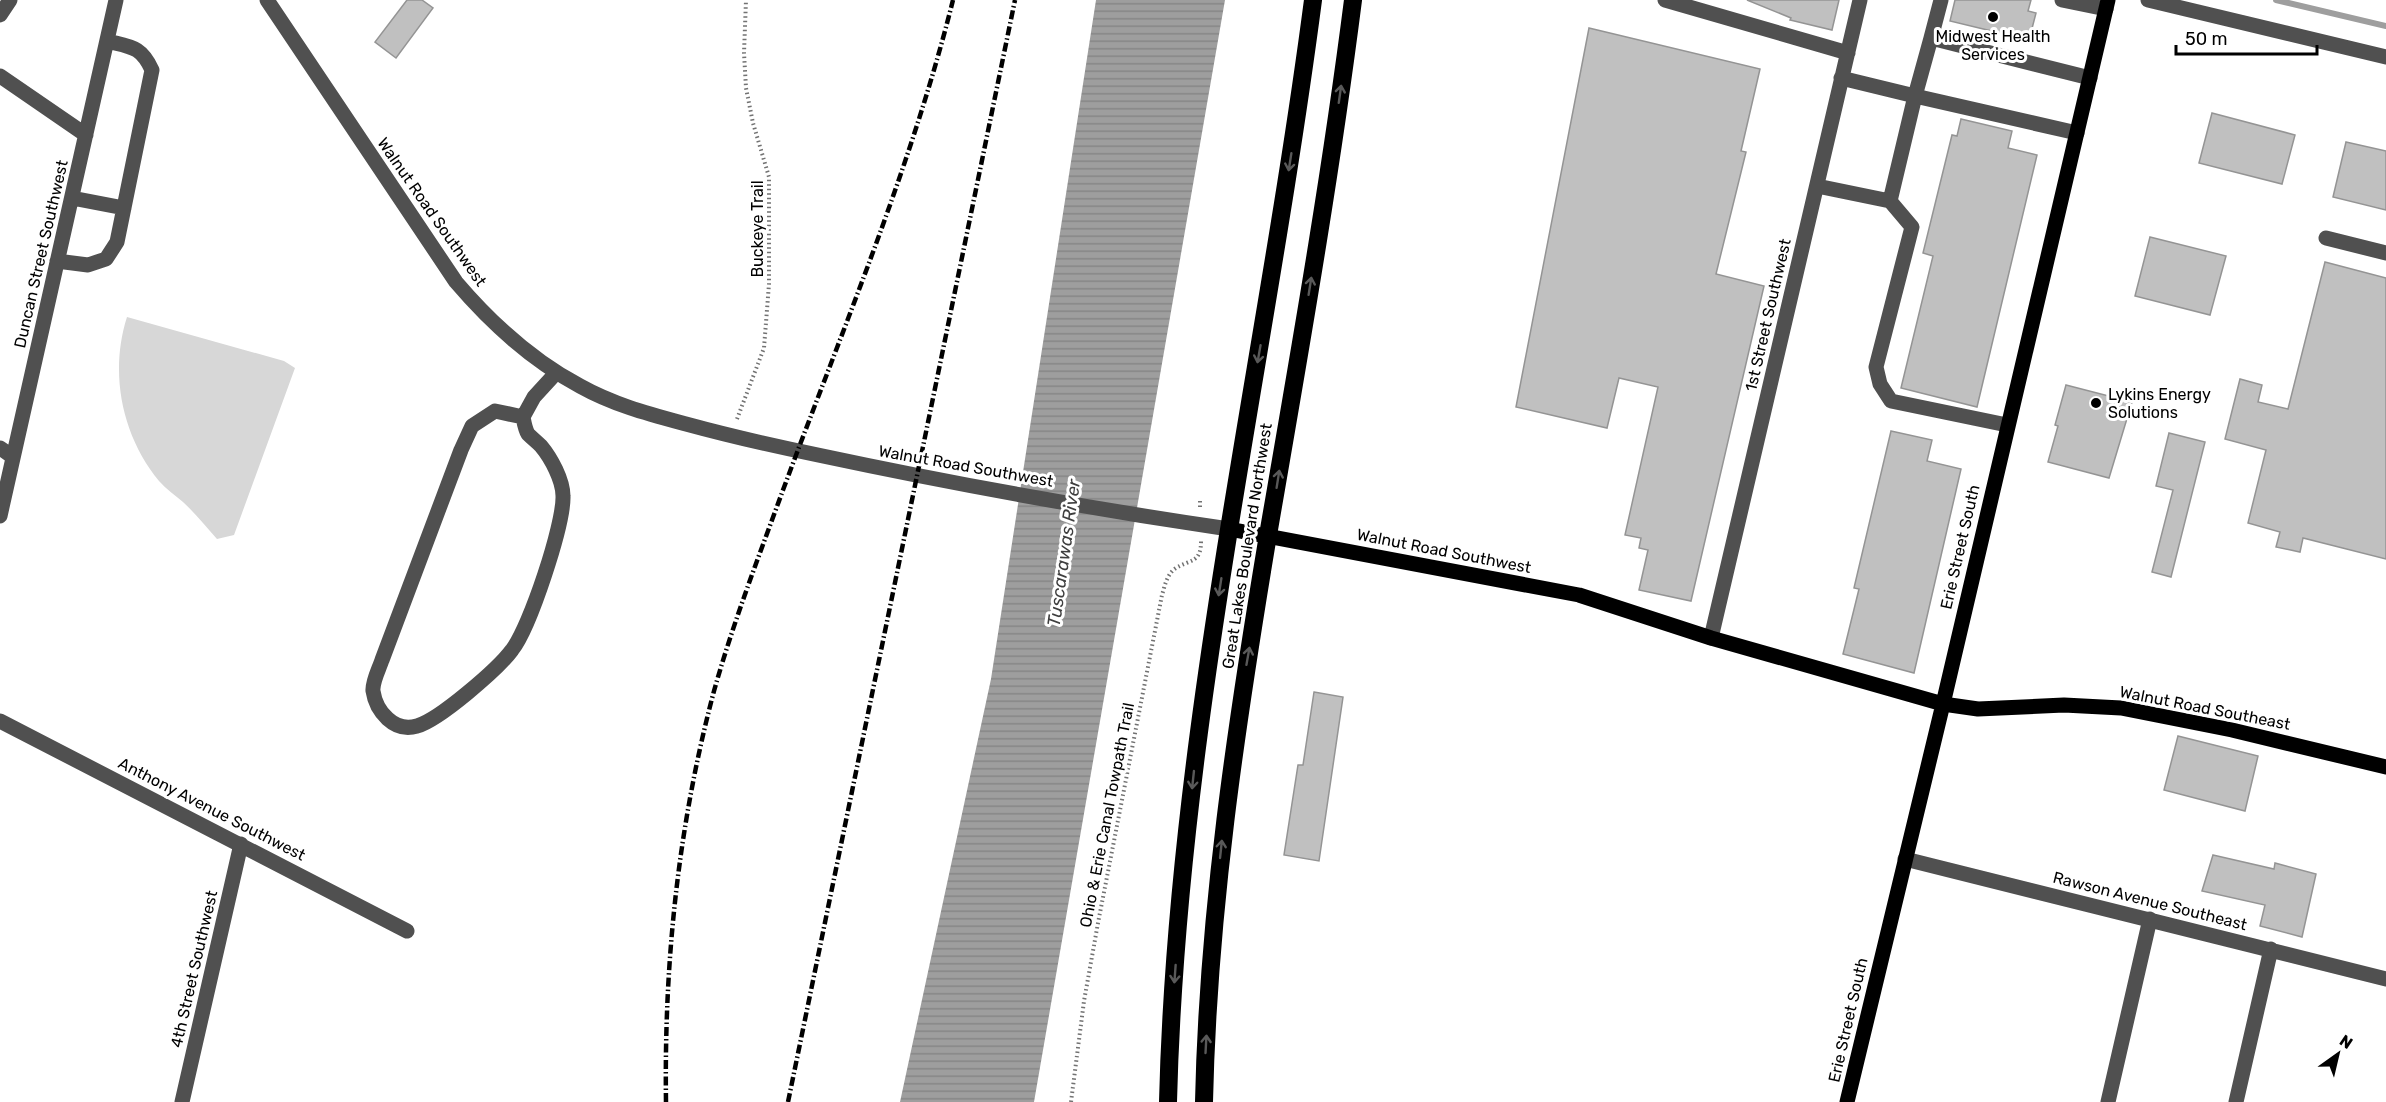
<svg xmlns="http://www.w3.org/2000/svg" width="2386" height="1102" font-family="Rubik,sans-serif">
<defs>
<pattern id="water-rules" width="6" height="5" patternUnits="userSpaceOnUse" patternTransform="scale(1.5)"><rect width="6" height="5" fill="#9e9e9e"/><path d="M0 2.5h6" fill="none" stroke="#868686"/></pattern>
</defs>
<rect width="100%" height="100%" fill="#fff"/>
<!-- park -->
<path fill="#d7d7d7" d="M 127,317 L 284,361 L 295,368 L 234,535 L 217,539 C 206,527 196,514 183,502 C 175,495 166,489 159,481 C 122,436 109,373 127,317 Z"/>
<!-- water -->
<path fill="url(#water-rules)" d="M 1096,0 L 1225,0 L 1034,1102 L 900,1102 L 991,679 Z"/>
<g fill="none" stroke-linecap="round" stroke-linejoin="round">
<!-- stream -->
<path stroke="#9e9e9e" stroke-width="6" d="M 2276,0 L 2386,26"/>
</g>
<!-- building -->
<path fill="#c0c0c0" stroke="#949494" stroke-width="1.5" d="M 407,0 L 422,0 L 433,8 L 396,58 L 375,42 Z
M 1747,0 L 1839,0 L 1832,30 L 1790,20 L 1791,18 Z
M 1955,0 L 2031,0 L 2028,11 L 2036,13 L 2029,40 L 1950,21 Z
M 1589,28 L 1760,69 L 1741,151 L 1746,152 L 1716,274 L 1764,286 L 1691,601 L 1639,590 L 1648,550 L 1639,548 L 1641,538 L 1625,535 L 1658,387 L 1619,378 L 1607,428 L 1516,407 Z
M 2212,113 L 2295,135 L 2282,184 L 2199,163 Z
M 1961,119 L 2012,131 L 2008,148 L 2037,155 L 1977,407 L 1901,388 L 1933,256 L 1923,253 L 1952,135 L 1957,136 Z
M 2346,142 L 2386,151 L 2386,210 L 2333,197 Z
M 2150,237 L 2226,256 L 2210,315 L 2135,296 Z
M 2325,262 L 2386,278 L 2386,559 L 2303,538 L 2300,552 L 2276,547 L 2280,532 L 2248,523 L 2266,450 L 2225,439 L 2240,379 L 2262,385 L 2258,402 L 2288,409 Z
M 2066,385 L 2132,402 L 2109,478 L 2048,462 L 2058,426 L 2055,425 Z
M 1891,431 L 1932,440 L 1927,461 L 1961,469 L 1914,673 L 1843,654 L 1859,589 L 1854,588 Z
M 2169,433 L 2205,442 L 2171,577 L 2152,572 L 2173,490 L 2156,486 Z
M 1314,692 L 1343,697 L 1319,861 L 1284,855 L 1298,765 L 1303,765 Z
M 2178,736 L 2258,756 L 2245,811 L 2164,790 Z
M 2213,855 L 2274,869 L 2275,863 L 2316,874 L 2302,937 L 2260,926 L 2265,905 L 2202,891 Z"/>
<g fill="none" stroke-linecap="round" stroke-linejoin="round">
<!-- path -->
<path stroke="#727272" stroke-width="4" stroke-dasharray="1.5 3" stroke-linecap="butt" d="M 737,419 L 764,348 L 769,284 L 769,177 L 753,123 L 746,88 L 744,53 L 746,0
M 1200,501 L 1200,510
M 1071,1102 L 1084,1001 L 1098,923 L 1162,595 C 1165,585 1167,574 1176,568 C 1191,559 1201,563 1201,541"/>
<!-- minor -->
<path stroke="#505050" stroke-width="15" d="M 267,0 L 456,282 C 491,323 531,360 580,386 C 614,405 649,414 686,424 C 730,436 774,446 818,455 C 954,484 1092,509 1229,529
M 1665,0 L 1848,53
M 2062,0 L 2106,9
M 2148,0 L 2386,57
M 0,15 L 10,0
M 1931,38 L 1941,0
M 0,76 L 86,135
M 2077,133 L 1915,96 L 1931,38 L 2090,78
M 1817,186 L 1890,201 L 1915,96 L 1841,78
M 72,198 L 124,208
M 1890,201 L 1912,227 L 1876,367 L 1880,384 L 1891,401 L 2007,425
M 2326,238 L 2386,253
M 57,261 L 88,265 L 106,259 L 117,242 L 152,70 C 141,46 131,47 107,41
M 523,417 L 495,411 L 472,426 L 461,450 L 382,660 C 379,669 372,682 373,691 C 376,711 394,733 417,726 C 439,720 498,669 512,650 C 530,627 564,524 563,496 C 563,480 551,458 541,446 C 537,442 532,438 528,434 C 525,429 524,422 523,417 L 534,397 L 556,373
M 0,448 L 13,457
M 0,516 L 116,0
M 1711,638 L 1860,0
M 0,721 L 407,931
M 1905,859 L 2386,979
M 182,1102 L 241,844
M 2108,1102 L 2150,919
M 2236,1102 L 2271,949"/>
<!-- major -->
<path stroke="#000" stroke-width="15" d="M 1229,529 L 1579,595 L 1711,638 L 1943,704 L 1978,709 L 2064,705 L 2121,708 L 2232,730 L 2386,767
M 1847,1102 L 1943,704 L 2108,0"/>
<!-- highway -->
<path stroke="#000" stroke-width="18" d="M 1168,1102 C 1177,730 1265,367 1313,0
M 1204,1102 C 1208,913 1236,727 1267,541 C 1298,361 1330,181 1353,0"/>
<!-- rail -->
<path stroke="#000" stroke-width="4.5" stroke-dasharray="9 3 1.5 3" stroke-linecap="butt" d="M 666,1102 C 664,963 678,826 714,691 C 733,623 759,556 783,490 C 843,328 911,168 953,0
M 788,1102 L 1015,0"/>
</g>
<!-- one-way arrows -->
<defs><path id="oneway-shaft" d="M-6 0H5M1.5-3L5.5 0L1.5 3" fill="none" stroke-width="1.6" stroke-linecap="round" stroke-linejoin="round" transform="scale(1.5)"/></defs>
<g stroke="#595959">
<use href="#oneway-shaft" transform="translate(1340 94) rotate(-82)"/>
<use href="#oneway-shaft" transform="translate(1290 162) rotate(99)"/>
<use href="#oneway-shaft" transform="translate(1310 286) rotate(-81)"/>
<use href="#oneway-shaft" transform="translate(1259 354) rotate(100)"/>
<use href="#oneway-shaft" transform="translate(1278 479) rotate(-81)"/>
<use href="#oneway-shaft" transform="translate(1220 587) rotate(99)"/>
<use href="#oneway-shaft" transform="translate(1248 656) rotate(-80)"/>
<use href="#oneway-shaft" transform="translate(1193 780) rotate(96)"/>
<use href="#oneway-shaft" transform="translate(1221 849) rotate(-84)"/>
<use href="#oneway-shaft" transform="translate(1175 974) rotate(94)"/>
<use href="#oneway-shaft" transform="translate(1206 1044) rotate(-87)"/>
</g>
<!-- markers -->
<g fill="#000" stroke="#fff" stroke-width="2">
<circle cx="1993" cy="17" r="6"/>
<circle cx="2096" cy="403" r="6"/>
</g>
<g text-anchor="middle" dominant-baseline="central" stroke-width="6" stroke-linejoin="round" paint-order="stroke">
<!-- poi labels -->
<g font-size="16" fill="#000" stroke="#fff">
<text x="1993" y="36">Midwest Health<tspan x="1993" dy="18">Services</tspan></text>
<text x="2108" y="394" text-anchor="start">Lykins Energy<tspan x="2108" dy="18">Solutions</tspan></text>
</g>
<!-- street labels -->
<g font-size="16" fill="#000" stroke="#fff">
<text transform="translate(432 212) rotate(55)">Walnut Road Southwest</text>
<text transform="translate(757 229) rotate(-90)">Buckeye Trail</text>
<text transform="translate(41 254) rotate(-77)">Duncan Street Southwest</text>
<text transform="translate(1768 315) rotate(-77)">1st Street Southwest</text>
<text transform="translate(966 466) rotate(10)">Walnut Road Southwest</text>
<text transform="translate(1247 546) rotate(-81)">Great Lakes Boulevard Northwest</text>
<text transform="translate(1960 547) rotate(-77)">Erie Street South</text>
<text transform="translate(1444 551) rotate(11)">Walnut Road Southwest</text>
<text transform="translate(2205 708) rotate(11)">Walnut Road Southeast</text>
<text transform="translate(212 809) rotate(27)">Anthony Avenue Southwest</text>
<text transform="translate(1107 815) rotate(-79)">Ohio &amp; Erie Canal Towpath Trail</text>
<text transform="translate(2150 901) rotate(14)">Rawson Avenue Southeast</text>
<text transform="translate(194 969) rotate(-77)">4th Street Southwest</text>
<text transform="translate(1848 1020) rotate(-77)">Erie Street South</text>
</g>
<!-- water labels -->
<g font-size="18" font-style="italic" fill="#3f3f3f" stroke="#fff">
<text transform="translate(1064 553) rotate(-82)">Tuscarawas River</text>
</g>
</g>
<!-- north arrow -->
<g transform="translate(2338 1054) rotate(34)" stroke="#ffffff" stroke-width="4.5" paint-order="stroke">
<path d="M0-4.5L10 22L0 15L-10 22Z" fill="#000000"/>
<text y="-9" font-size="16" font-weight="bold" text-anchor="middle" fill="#000000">N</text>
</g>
<!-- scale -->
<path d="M2176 45v9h141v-9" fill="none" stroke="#000000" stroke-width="3"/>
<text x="2185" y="45" font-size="18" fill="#000000" stroke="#ffffff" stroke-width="4.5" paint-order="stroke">50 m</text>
</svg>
